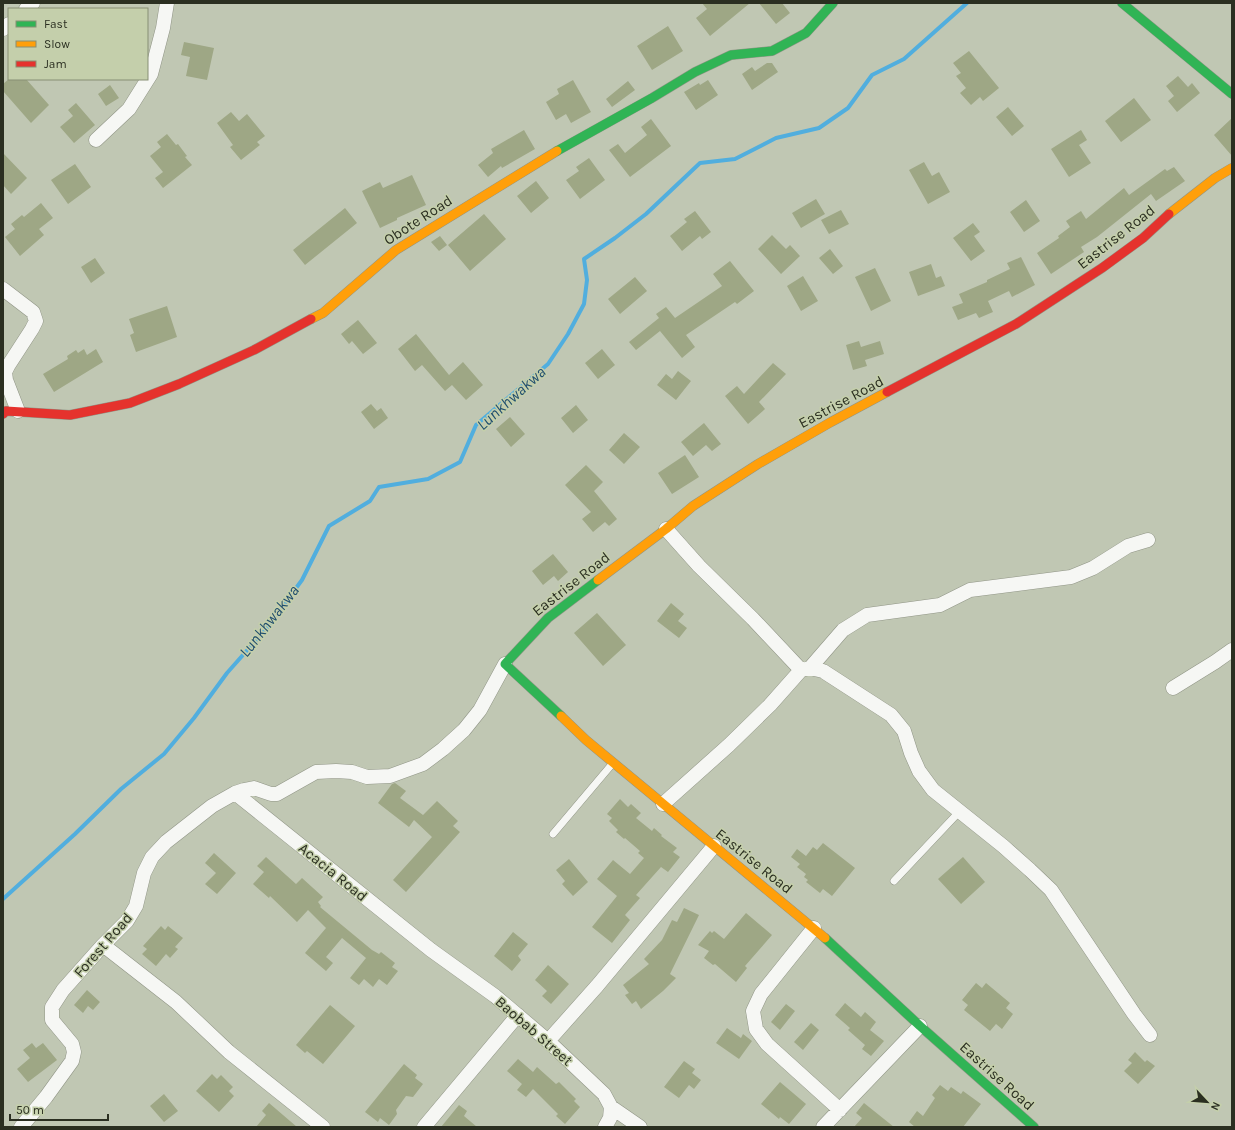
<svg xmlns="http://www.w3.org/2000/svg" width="1235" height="1130" font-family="Karla,sans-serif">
<rect width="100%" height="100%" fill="#c0c7b3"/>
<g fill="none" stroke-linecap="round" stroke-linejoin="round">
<!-- stream -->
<path stroke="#51aede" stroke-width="4" d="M 3,899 L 75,834 L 121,789 L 164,754 L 194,718 L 227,673 L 265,630 L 302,580 L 329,526 L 370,501 L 379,487 L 428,479 L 460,462 L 476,425 L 548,364 L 568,334 L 584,304 L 587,280 L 584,259 L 615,238 L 646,214 L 700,163 L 735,159 L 776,138 L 819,128 L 848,108 L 872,75 L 904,59 L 967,3"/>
</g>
<!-- building -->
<path fill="#9ea785" d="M 702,3 L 750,3 L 710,36 L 696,18 L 707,9 Z
M 759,3 L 782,3 L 790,13 L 776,24 Z
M 668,26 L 683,51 L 652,70 L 637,46 Z
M 184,42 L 214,48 L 207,80 L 186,76 L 190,57 L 181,55 Z
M 969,51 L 999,88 L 983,101 L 980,97 L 971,105 L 960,93 L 966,88 L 956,76 L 961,73 L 953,63 Z
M 767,63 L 772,63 L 778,72 L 752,90 L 742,74 L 752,67 L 755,71 Z
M 1178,76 L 1188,87 L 1192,83 L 1200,93 L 1177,112 L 1168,101 L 1174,96 L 1166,86 Z
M 9,79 L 26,79 L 49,105 L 31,123 L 3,91 L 3,84 Z
M 573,80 L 591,112 L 571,123 L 566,114 L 556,120 L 546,102 L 559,94 L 557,89 Z
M 708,80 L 718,95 L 696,110 L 684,92 L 699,83 L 700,85 Z
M 628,81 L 635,90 L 612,107 L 606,99 Z
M 110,85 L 119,98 L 106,106 L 98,94 Z
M 1134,98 L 1151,120 L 1121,142 L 1105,121 Z
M 76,103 L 95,125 L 74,143 L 60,127 L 73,116 L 68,110 Z
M 1008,107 L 1024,126 L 1012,136 L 996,117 Z
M 231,112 L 239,121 L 247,114 L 265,136 L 257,142 L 260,145 L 241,160 L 230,147 L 233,145 L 217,123 Z
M 1232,118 L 1232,156 L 1214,135 Z
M 651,119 L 671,146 L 630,177 L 609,150 L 618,144 L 625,153 L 647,135 L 641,127 Z
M 524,130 L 535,149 L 502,168 L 501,166 L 488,177 L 478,165 L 493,153 L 491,149 Z
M 1081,130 L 1087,140 L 1079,145 L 1091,163 L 1069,177 L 1051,149 Z
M 167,134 L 176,145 L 178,144 L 187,156 L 185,157 L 192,165 L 163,188 L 155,178 L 163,172 L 150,156 L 161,147 L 157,142 Z
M 3,153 L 27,178 L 11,194 L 3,185 Z
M 589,158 L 605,180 L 580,199 L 566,180 L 579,171 L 576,167 Z
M 924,162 L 932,176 L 939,172 L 950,192 L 928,204 L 909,170 Z
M 75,164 L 91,187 L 68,204 L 51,180 Z
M 1174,167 L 1185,181 L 1156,201 L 1151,194 L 1097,237 L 1081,247 L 1084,252 L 1051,274 L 1037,253 L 1059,238 L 1058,236 L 1070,227 L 1066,221 L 1081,211 L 1086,219 L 1124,188 L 1129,195 L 1165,169 L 1167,171 Z
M 412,175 L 426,205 L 397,218 L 397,220 L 380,228 L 362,191 L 380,182 L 383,188 Z
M 536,181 L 549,198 L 531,213 L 517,196 Z
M 816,199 L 825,214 L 801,228 L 792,213 Z
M 1026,200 L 1040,221 L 1024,232 L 1010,212 Z
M 41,203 L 53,218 L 39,229 L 44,235 L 20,256 L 5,237 L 15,229 L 11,224 L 22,215 L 24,217 Z
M 345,208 L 357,223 L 305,265 L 293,250 Z
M 841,210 L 849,224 L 829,234 L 821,220 Z
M 695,211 L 711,232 L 702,239 L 700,236 L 682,251 L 670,236 L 687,222 L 684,219 Z
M 484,214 L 506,239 L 470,271 L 448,245 Z
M 973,223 L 980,232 L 974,236 L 985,251 L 971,261 L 953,238 Z
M 772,235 L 786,249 L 790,245 L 800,256 L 781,274 L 758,249 Z
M 440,236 L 447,245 L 439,251 L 431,242 Z
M 830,249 L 843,266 L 833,274 L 819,258 Z
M 1021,257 L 1035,285 L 1012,297 L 1009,291 L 988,301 L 993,312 L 979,318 L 976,313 L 958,320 L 952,307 L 963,303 L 959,294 L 987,282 L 987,280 L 1010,269 L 1007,263 Z
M 95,258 L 105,273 L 91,283 L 81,267 Z
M 730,261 L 754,291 L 737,304 L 735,302 L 686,335 L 695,347 L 682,358 L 660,331 L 636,350 L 629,342 L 659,318 L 656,314 L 666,307 L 675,318 L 722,286 L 713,274 Z
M 931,264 L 936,278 L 941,276 L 945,286 L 918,296 L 909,272 Z
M 875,268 L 891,301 L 871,311 L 855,277 Z
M 803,276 L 818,301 L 801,311 L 787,286 Z
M 635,277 L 647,291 L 620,314 L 608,299 Z
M 167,306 L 177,337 L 136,352 L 130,335 L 134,333 L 129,319 Z
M 358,320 L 377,343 L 363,354 L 352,341 L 349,344 L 341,334 Z
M 416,334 L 449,375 L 463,362 L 483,385 L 466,400 L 452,385 L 445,391 L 422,365 L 415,371 L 398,349 Z
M 859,341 L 861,347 L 880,341 L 884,354 L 865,360 L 867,366 L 853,370 L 846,345 Z
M 84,349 L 87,355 L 96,349 L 103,362 L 54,392 L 43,374 L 68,359 L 67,356 L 76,350 L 78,353 Z
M 602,349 L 615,365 L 598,379 L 585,363 Z
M 773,363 L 786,374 L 759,402 L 765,409 L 748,424 L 725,396 L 737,386 L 744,394 Z
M 678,371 L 691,381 L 676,400 L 657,385 L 666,374 L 672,379 Z
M 371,404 L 377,411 L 381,408 L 388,418 L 374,429 L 361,412 Z
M 576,405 L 588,420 L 573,433 L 561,418 Z
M 510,417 L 525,434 L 511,447 L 496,429 Z
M 704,423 L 721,444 L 712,451 L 706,445 L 693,456 L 681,442 Z
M 624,433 L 640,447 L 624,464 L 609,450 Z
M 685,455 L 699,477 L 672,494 L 658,473 Z
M 586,465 L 603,482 L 594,491 L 617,519 L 609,526 L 605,522 L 593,532 L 582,519 L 591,512 L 565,485 Z
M 553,554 L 568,572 L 558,581 L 554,576 L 543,585 L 532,571 Z
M 671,603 L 684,614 L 678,621 L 687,628 L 679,638 L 657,621 Z
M 597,613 L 626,645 L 603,666 L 574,633 Z
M 395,783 L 406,791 L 400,798 L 423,815 L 437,801 L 458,821 L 453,826 L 460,832 L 406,892 L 393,880 L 432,837 L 414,820 L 409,827 L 378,803 L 392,784 Z
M 620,799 L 628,807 L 631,804 L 641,813 L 636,818 L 652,831 L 654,828 L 662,835 L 661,836 L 677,848 L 673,852 L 680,857 L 668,872 L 661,867 L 636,895 L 640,898 L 625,915 L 630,920 L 612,943 L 592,927 L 617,896 L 597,879 L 613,860 L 630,874 L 644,858 L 638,853 L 640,851 L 625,838 L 624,839 L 616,832 L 618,830 L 609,821 L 612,818 L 607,814 Z
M 823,843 L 855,868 L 832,896 L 823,889 L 820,893 L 806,882 L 808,880 L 804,877 L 806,874 L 797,867 L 800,864 L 791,857 L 797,849 L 806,856 L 813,847 L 817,850 Z
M 214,853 L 236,873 L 217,894 L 205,884 L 216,873 L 205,863 Z
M 266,857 L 296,884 L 302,878 L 323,897 L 318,902 L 321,906 L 320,907 L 372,950 L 379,954 L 381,952 L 395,963 L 392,967 L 398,971 L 387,985 L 379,979 L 373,987 L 364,979 L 359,985 L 350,978 L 366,958 L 342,938 L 326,957 L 333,963 L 326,971 L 305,953 L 326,928 L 308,910 L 297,922 L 270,896 L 269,898 L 253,884 L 264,872 L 257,866 Z
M 963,857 L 985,882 L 961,904 L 938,879 Z
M 569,859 L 588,882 L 573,896 L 562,884 L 565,881 L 556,870 Z
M 684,908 L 699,915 L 670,974 L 676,978 L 663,991 L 641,1009 L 636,1001 L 632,1004 L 625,995 L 629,993 L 623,985 L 649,964 L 644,959 L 662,940 L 672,920 L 677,922 Z
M 746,913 L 772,935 L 745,966 L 747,968 L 736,982 L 715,964 L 713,965 L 704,958 L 709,951 L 698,945 L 710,931 L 712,933 L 714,931 L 724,939 Z
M 161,926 L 165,930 L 168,926 L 183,938 L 175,947 L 178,949 L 170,958 L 166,954 L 156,966 L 142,954 L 147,949 L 143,946 Z
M 513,932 L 528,944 L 518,956 L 521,960 L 512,971 L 494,956 Z
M 548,965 L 569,984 L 551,1004 L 542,996 L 547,991 L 535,980 Z
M 976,983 L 982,988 L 986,983 L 1010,1003 L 1006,1008 L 1013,1014 L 1002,1029 L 996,1024 L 990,1031 L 964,1010 L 968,1005 L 962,1000 Z
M 87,990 L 100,1002 L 93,1010 L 88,1006 L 83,1013 L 74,1005 Z
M 845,1003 L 861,1017 L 865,1012 L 876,1022 L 870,1030 L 884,1041 L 871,1056 L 862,1049 L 865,1045 L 848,1030 L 850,1028 L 835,1015 Z
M 786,1004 L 795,1011 L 780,1030 L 771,1022 Z
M 330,1005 L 355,1026 L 323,1064 L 307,1051 L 305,1053 L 296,1045 Z
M 811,1023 L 819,1030 L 803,1050 L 794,1042 Z
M 727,1028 L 741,1038 L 743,1034 L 752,1041 L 739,1059 L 716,1043 Z
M 32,1043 L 36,1048 L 43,1043 L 57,1060 L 28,1082 L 17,1069 L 30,1058 L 23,1050 Z
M 1135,1052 L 1145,1062 L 1147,1060 L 1155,1066 L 1138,1084 L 1124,1071 L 1132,1063 L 1128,1060 Z
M 518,1059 L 533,1072 L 537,1067 L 556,1084 L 559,1082 L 576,1099 L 574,1101 L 580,1107 L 565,1124 L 556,1116 L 558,1114 L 533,1089 L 526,1097 L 517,1090 L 522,1084 L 507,1071 Z
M 684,1061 L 695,1069 L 692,1073 L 701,1080 L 694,1089 L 689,1085 L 679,1098 L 664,1087 Z
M 404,1064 L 417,1075 L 415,1078 L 423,1084 L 413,1097 L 406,1096 L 396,1110 L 397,1114 L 389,1125 L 380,1118 L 378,1122 L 365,1112 Z
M 212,1074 L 217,1079 L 221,1075 L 233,1087 L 229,1091 L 234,1096 L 219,1112 L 196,1091 Z
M 780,1082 L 806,1104 L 789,1124 L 780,1117 L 779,1119 L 761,1104 Z
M 940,1085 L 948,1091 L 951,1087 L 961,1094 L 963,1091 L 981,1104 L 963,1127 L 915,1127 L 909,1122 L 917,1111 L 923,1116 L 935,1098 L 932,1095 Z
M 164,1094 L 178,1111 L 164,1122 L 150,1106 Z
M 269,1103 L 297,1127 L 256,1127 L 266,1115 L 262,1111 Z
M 864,1103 L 894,1127 L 854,1127 L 862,1118 L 856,1113 Z
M 459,1105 L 467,1111 L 464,1116 L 477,1127 L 441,1127 Z"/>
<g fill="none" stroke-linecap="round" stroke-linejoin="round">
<!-- lane casing -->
<g stroke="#909586" stroke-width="8">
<path id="lane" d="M 553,834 L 613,763
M 894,881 L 959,812"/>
</g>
<!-- street casing -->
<g stroke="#909586" stroke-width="15">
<path id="street" d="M 26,9 L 33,3
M 3,29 L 9,24
M 96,140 L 129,109 L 151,74 L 163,28 L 167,3
M 3,289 L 33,312 L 36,321 L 32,329 L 8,366 L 5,372 L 6,380 L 18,411
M 666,529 L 699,566 L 753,619 L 801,670
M 810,668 L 843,630 L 867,615 L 940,605 L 970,590 L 1071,577 L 1093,568 L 1128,546 L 1148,540
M 1173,688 L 1215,662 L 1232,650
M 235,793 L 431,950 L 495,996 L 548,1041 L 604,1094 L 611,1107 L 610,1118 L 605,1127
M 663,804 L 729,745 L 770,705 L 801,670 L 810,668 L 823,671 L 891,715 L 904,731 L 911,753 L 919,771 L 933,790 L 1003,846 L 1030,870 L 1051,890 L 1134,1014 L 1150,1035
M 814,928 L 761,994 L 753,1011 L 756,1029 L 767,1044 L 840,1110
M 103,945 L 176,1002 L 229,1052 L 323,1127
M 548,1041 L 597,986 L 714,846
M 611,1107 L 640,1127
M 21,1127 L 46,1097 L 72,1061 L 74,1052 L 72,1044 L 52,1020 L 52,1007 L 63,990 L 103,945 L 127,921 L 136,906 L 144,873 L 152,857 L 166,842 L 212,806 L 235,793 L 244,790 L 254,788 L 271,794 L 277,794 L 316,772 L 336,771 L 352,772 L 367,777 L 390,776 L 423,764 L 443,749 L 464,730 L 480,710 L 505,664
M 424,1127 L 518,1015
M 823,1127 L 920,1026"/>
</g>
<!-- fast casing -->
<g stroke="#909586" stroke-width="10">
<path id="fast" d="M 1122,3 L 1232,94
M 557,151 L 652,98 L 695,72 L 731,55 L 772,51 L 806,33 L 833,3
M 561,716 L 505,664 L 548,618 L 598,580
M 825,938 L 920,1026 L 1034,1127"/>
</g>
<!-- slow casing -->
<g stroke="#909586" stroke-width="10">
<path id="slow" d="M 1169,214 L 1215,178 L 1232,168
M 311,319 L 323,313 L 396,250 L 557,151
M 598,580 L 666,529 L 693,506 L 758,464 L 831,422 L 887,392
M 561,716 L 586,740 L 825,938"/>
</g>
<!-- jam casing -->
<g stroke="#909586" stroke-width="10">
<path id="jam" d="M 887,392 L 1016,324 L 1102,268 L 1143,238 L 1169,214
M 3,414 L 6,411 L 70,415 L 130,403 L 179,384 L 254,350 L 311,319"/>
</g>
<!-- lane -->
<use href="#lane" stroke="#f6f7f4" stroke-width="7"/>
<!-- street -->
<use href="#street" stroke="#f6f7f4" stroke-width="14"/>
<!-- fast -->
<use href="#fast" stroke="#30b455" stroke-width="9"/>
<!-- slow -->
<use href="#slow" stroke="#ff9f0a" stroke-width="9"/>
<!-- jam -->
<use href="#jam" stroke="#e5322d" stroke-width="9"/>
</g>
<g text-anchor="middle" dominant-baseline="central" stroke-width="3" stroke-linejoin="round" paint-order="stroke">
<!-- street labels -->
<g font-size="15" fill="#2b2f21" stroke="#c4cfab">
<text transform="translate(418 220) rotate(-33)">Obote Road</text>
<text transform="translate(1116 237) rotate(-38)">Eastrise Road</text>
<text transform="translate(841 402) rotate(-28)">Eastrise Road</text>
<text transform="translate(571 584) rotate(-38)">Eastrise Road</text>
<text transform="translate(754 861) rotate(39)">Eastrise Road</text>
<text transform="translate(333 872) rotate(39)">Acacia Road</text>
<text transform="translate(103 945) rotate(-49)">Forest Road</text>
<text transform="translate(534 1031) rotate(41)">Baobab Street</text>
<text transform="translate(997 1076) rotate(42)">Eastrise Road</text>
</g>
<!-- water labels -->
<g font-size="16" font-style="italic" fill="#204e6e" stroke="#c4cfab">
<text transform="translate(511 398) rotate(-42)">Lunkhwakwa</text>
<text transform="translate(269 621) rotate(-52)">Lunkhwakwa</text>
</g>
</g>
<!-- border -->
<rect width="1235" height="1130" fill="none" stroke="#2b2f21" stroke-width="8"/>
<!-- legend -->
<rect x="8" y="8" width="140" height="72" fill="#c4cfab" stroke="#878f74"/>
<rect x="16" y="21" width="20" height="6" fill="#30b455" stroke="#878f74"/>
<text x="44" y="28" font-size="12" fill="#2b2f21">Fast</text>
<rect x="16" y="41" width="20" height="6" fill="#ff9f0a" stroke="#878f74"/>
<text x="44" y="48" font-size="12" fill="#2b2f21">Slow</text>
<rect x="16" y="61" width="20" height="6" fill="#e5322d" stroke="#878f74"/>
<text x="44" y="68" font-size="12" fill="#2b2f21">Jam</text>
<!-- north arrow -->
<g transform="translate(1207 1102) rotate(116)" stroke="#c4cfab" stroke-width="3" paint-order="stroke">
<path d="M0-3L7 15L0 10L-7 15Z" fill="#2b2f21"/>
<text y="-6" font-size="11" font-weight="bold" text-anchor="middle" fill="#2b2f21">N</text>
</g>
<!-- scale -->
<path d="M10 1114v6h98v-6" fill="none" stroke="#2b2f21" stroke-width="2"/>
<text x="16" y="1114" font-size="12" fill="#2b2f21" stroke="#c4cfab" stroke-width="3" paint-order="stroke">50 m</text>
</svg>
